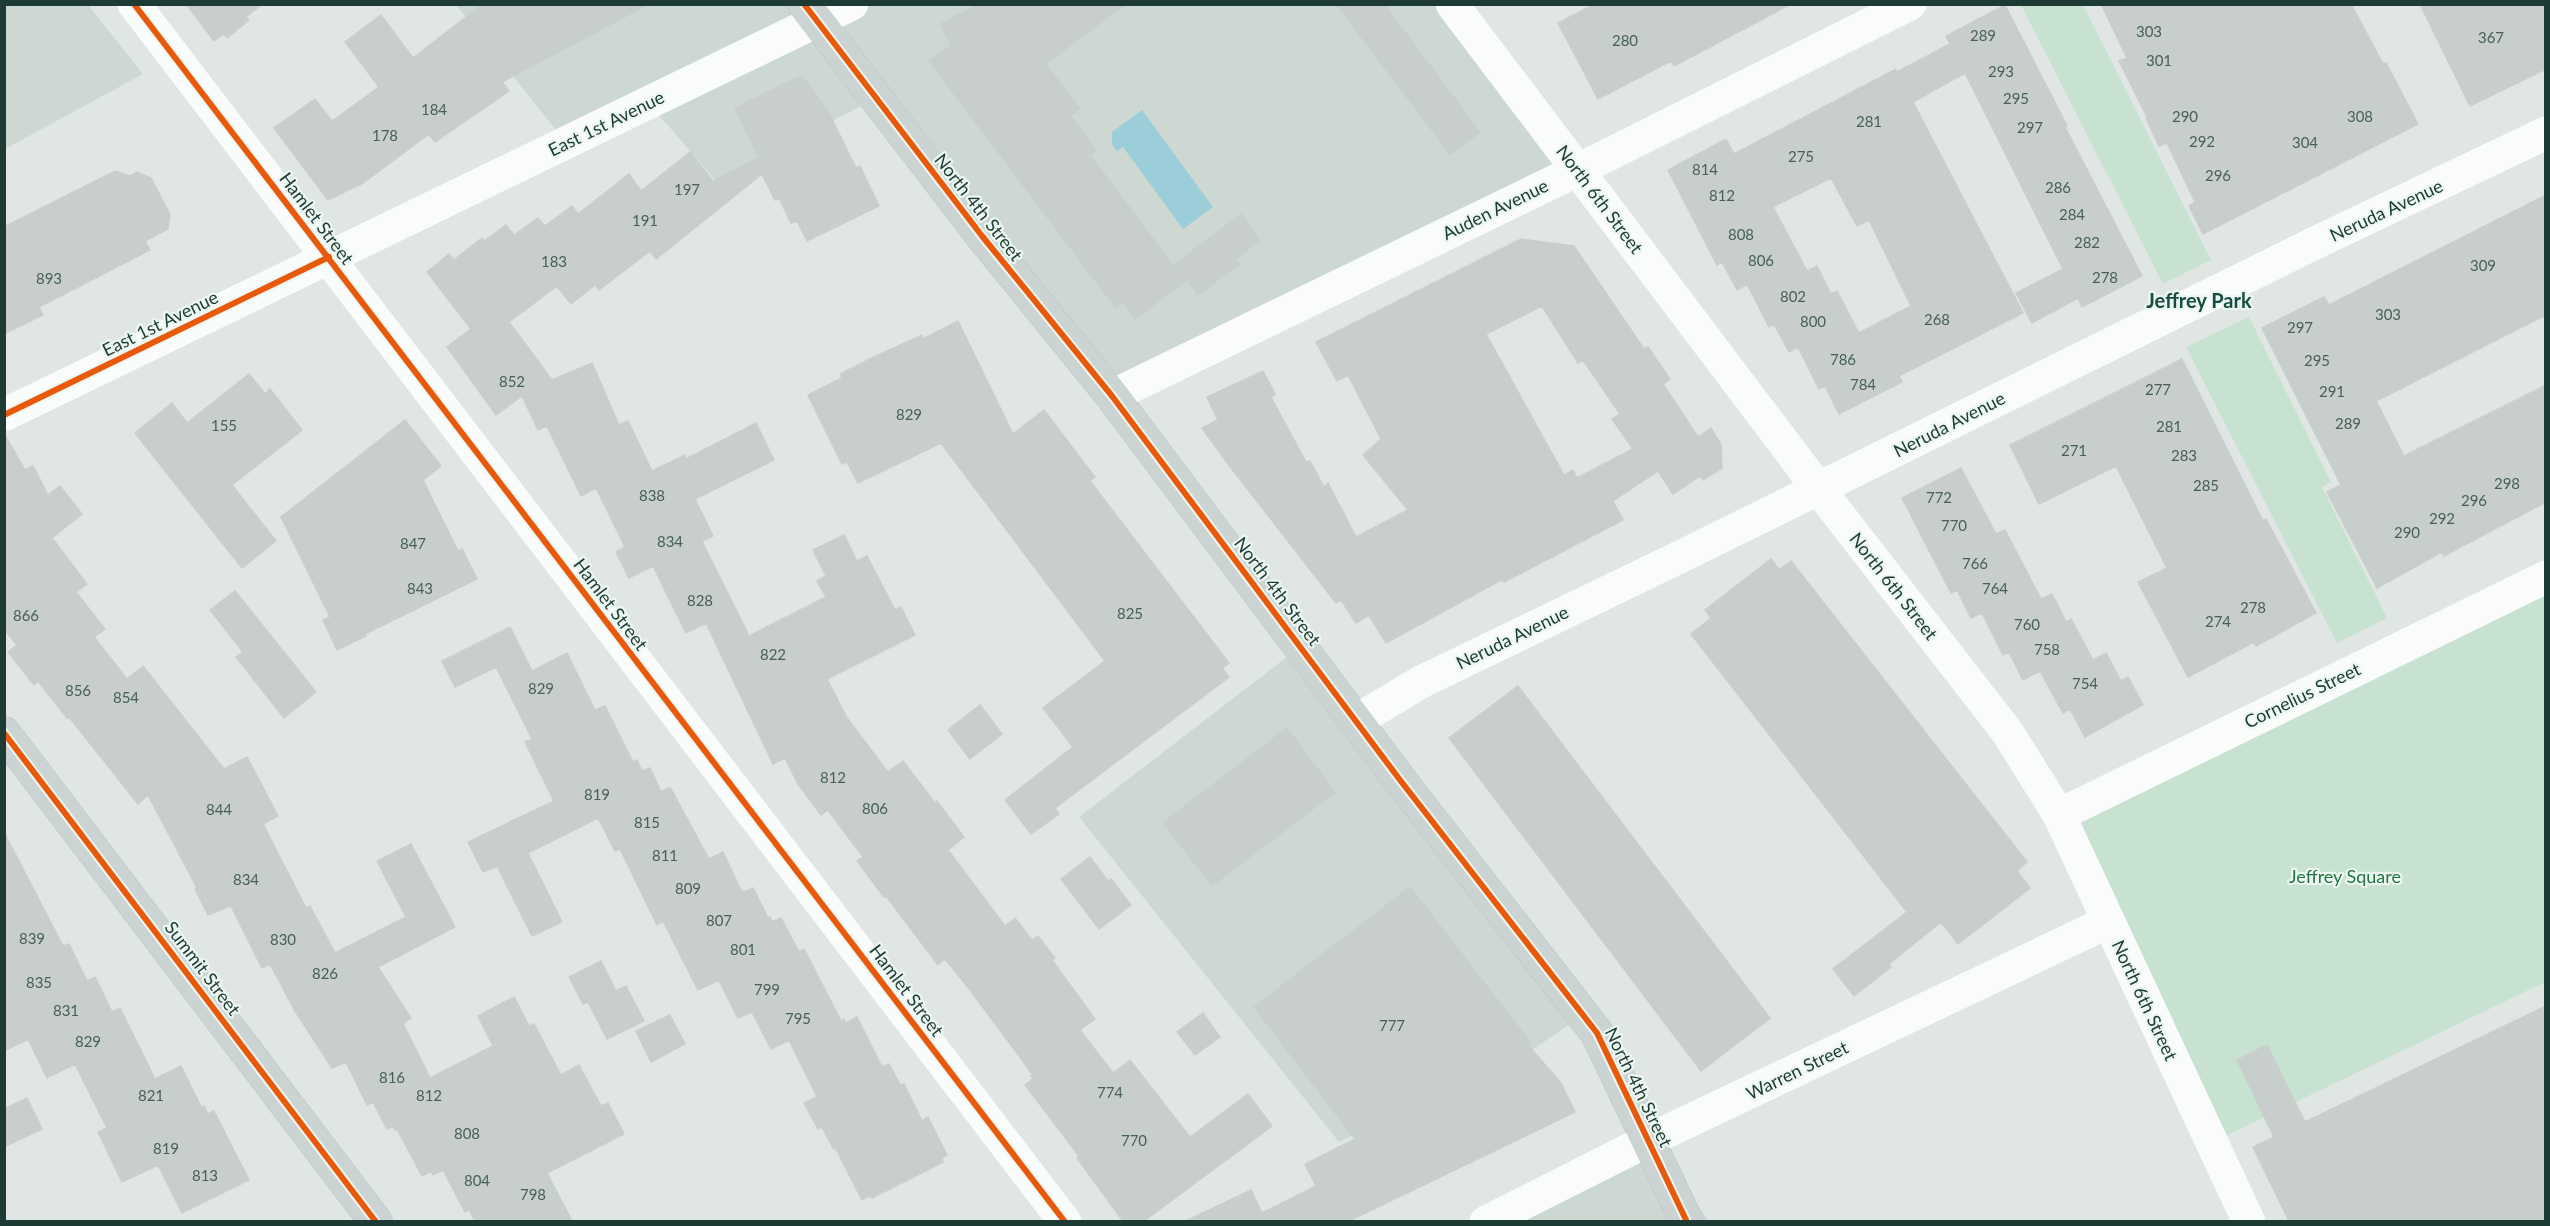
<svg xmlns="http://www.w3.org/2000/svg" width="2550" height="1226" font-family="Lato,sans-serif">
<rect width="100%" height="100%" fill="#e0e6e3"/>
<!-- built -->
<path fill="#cdd8d3" d="M 5,4 L 88,5 L 143,74 L 5,149 Z
M 456,5 L 848,5 L 564,140 Z
M 863,5 L 1444,5 L 1569,168 L 1102,394 L 873,100 L 716,181 L 651,106 Z
M 1300,647 L 1583,1015 L 1535,1048 L 1339,1142 L 1079,817 Z
M 1649,1140 L 1709,1221 L 1485,1222 Z"/>
<!-- green -->
<path fill="#c7e2d0" d="M 2021,5 L 2083,5 L 2211,260 L 2163,284 Z
M 2249,317 L 2331,482 L 2322,487 L 2387,618 L 2337,643 L 2186,347 Z
M 2545,577 L 2545,982 L 2211,1143 L 2059,815 Z"/>
<!-- water -->
<path fill="#9cced9" d="M 1142,110 L 1213,207 L 1183,229 L 1123,147 L 1117,151 L 1112,145 L 1112,132 Z"/>
<!-- building -->
<path fill="#c7cecb" stroke="#c8cfcc" stroke-width="1.5" fill-rule="evenodd" d="M 186,4 L 262,4 L 246,17 L 249,20 L 227,38 L 224,34 L 214,41 Z
M 483,4 L 649,4 L 502,82 L 509,91 L 435,142 L 429,134 L 363,183 L 328,200 L 274,128 L 315,99 L 332,121 L 379,87 L 345,42 L 381,15 L 413,58 Z
M 979,4 L 1126,4 L 1046,64 L 1080,109 L 1070,116 L 1096,150 L 1090,155 L 1185,281 L 1136,319 L 1123,303 L 1116,308 L 929,61 L 951,46 L 940,24 Z
M 1336,4 L 1384,4 L 1480,132 L 1450,154 Z
M 1595,4 L 1791,4 L 1674,66 L 1671,61 L 1598,99 L 1558,23 Z
M 2101,4 L 2351,4 L 2383,64 L 2386,63 L 2418,124 L 2203,234 L 2189,206 L 2195,202 L 2167,143 L 2159,146 L 2146,118 L 2147,117 L 2119,61 L 2127,58 Z
M 2420,4 L 2546,4 L 2546,69 L 2470,106 Z
M 2005,5 L 2067,126 L 2065,127 L 2142,276 L 2082,307 L 2078,298 L 2032,323 L 2016,293 L 2063,269 L 1965,73 L 1913,102 L 2023,313 L 1899,376 L 1902,382 L 1839,414 L 1825,386 L 1819,389 L 1798,347 L 1789,352 L 1774,324 L 1769,327 L 1747,284 L 1737,290 L 1722,262 L 1717,265 L 1668,170 L 1726,139 L 1734,154 L 1896,69 L 1897,72 L 1950,44 L 1946,36 ZM 1831,178 L 1857,226 L 1869,220 L 1911,306 L 1859,333 L 1837,291 L 1831,294 L 1817,266 L 1807,271 L 1773,207 Z
M 802,75 L 828,111 L 856,168 L 860,166 L 879,206 L 807,241 L 797,221 L 791,223 L 779,198 L 775,200 L 762,174 L 656,259 L 650,251 L 599,290 L 595,285 L 571,304 L 557,286 L 509,322 L 552,380 L 592,363 L 619,425 L 628,421 L 652,471 L 685,455 L 686,459 L 756,423 L 774,460 L 695,499 L 713,536 L 702,541 L 749,636 L 826,597 L 817,581 L 826,576 L 813,550 L 844,535 L 857,561 L 867,556 L 895,610 L 901,607 L 915,635 L 827,679 L 847,718 L 888,772 L 903,761 L 935,803 L 937,801 L 964,837 L 948,850 L 1005,926 L 1015,918 L 1032,940 L 1038,936 L 1055,958 L 1052,960 L 1095,1019 L 1080,1030 L 1113,1073 L 1130,1060 L 1190,1137 L 1248,1094 L 1272,1126 L 1144,1221 L 1123,1221 L 1077,1158 L 1079,1156 L 1025,1085 L 1033,1079 L 1031,1076 L 1033,1075 L 970,990 L 945,959 L 938,965 L 886,896 L 884,897 L 857,861 L 863,857 L 828,810 L 821,815 L 798,784 L 785,758 L 773,764 L 706,623 L 686,633 L 653,566 L 629,578 L 616,552 L 625,547 L 596,488 L 581,496 L 547,426 L 538,430 L 522,396 L 496,415 L 447,347 L 471,329 L 427,272 L 449,254 L 454,260 L 482,238 L 484,241 L 506,225 L 514,235 L 538,218 L 545,226 L 572,206 L 578,214 L 629,174 L 641,191 L 690,152 L 713,181 L 759,158 L 735,108 Z
M 115,171 L 130,176 L 137,172 L 151,178 L 170,215 L 168,229 L 145,241 L 150,250 L 39,307 L 43,315 L 4,334 L 4,227 Z
M 2546,195 L 2546,315 L 2376,401 L 2404,456 L 2546,385 L 2546,502 L 2472,541 L 2444,556 L 2442,552 L 2377,588 L 2327,492 L 2341,485 L 2262,328 L 2324,297 L 2329,305 Z
M 1241,214 L 1260,240 L 1236,259 L 1239,264 L 1198,295 L 1175,264 Z
M 1521,239 L 1574,246 L 1644,349 L 1648,347 L 1670,379 L 1663,384 L 1698,437 L 1711,428 L 1721,445 L 1722,468 L 1703,480 L 1700,476 L 1673,494 L 1658,471 L 1613,501 L 1623,520 L 1504,582 L 1503,579 L 1386,643 L 1369,615 L 1356,623 L 1341,600 L 1336,603 L 1228,464 L 1202,428 L 1218,420 L 1207,397 L 1263,371 L 1275,394 L 1271,397 L 1306,462 L 1310,461 L 1324,487 L 1328,483 L 1356,537 L 1408,510 L 1363,455 L 1381,439 L 1348,375 L 1337,381 L 1316,342 ZM 1542,306 L 1578,363 L 1583,360 L 1620,414 L 1612,419 L 1633,449 L 1577,478 L 1573,470 L 1564,475 L 1486,334 Z
M 958,321 L 1013,434 L 1044,410 L 1095,477 L 1090,481 L 1229,663 L 1222,668 L 1229,677 L 1055,808 L 1059,814 L 1031,834 L 1005,800 L 1073,747 L 1043,708 L 1105,661 L 941,443 L 858,483 L 847,462 L 842,464 L 808,395 L 842,378 L 840,374 L 874,357 L 922,335 L 923,339 Z
M 2182,359 L 2263,521 L 2266,519 L 2316,613 L 2256,646 L 2254,642 L 2188,677 L 2138,582 L 2167,568 L 2116,466 L 2039,504 L 2010,445 Z
M 249,374 L 265,394 L 270,389 L 302,430 L 232,485 L 276,541 L 242,568 L 135,433 L 172,403 L 187,423 Z
M 405,420 L 441,466 L 423,480 L 458,551 L 462,549 L 477,579 L 365,634 L 366,636 L 337,650 L 323,620 L 330,617 L 281,517 Z
M 4,433 L 25,470 L 33,466 L 48,495 L 60,486 L 82,514 L 52,538 L 87,584 L 76,592 L 105,629 L 94,637 L 127,679 L 143,666 L 224,769 L 247,757 L 278,816 L 263,824 L 306,908 L 310,906 L 335,953 L 406,917 L 377,861 L 411,844 L 455,927 L 378,967 L 411,1018 L 403,1023 L 430,1078 L 493,1046 L 478,1016 L 514,997 L 529,1026 L 534,1024 L 561,1075 L 579,1065 L 601,1106 L 608,1103 L 624,1134 L 547,1173 L 572,1221 L 475,1221 L 469,1210 L 465,1212 L 443,1170 L 433,1175 L 431,1171 L 422,1176 L 397,1129 L 395,1130 L 393,1126 L 387,1129 L 373,1102 L 367,1105 L 346,1062 L 332,1068 L 295,1011 L 270,964 L 262,968 L 231,906 L 208,915 L 195,889 L 197,888 L 148,795 L 138,804 L 69,717 L 67,718 L 38,681 L 34,685 L 8,652 L 17,645 L 4,629 Z
M 1961,468 L 1996,534 L 2005,530 L 2041,599 L 2052,594 L 2066,622 L 2071,619 L 2093,660 L 2106,653 L 2121,681 L 2128,677 L 2143,705 L 2085,737 L 2070,709 L 2063,713 L 2040,671 L 2023,680 L 2009,652 L 2003,655 L 1982,613 L 1971,618 L 1957,590 L 1951,593 L 1902,498 Z
M 1771,559 L 1779,570 L 1791,561 L 2027,862 L 2017,871 L 2030,888 L 1958,944 L 1941,922 L 1889,964 L 1891,967 L 1854,996 L 1833,969 L 1907,912 L 1691,634 L 1711,618 L 1705,610 Z
M 235,591 L 316,692 L 284,718 L 236,657 L 243,652 L 210,610 Z
M 510,627 L 532,671 L 567,653 L 595,710 L 605,706 L 633,762 L 637,760 L 642,771 L 650,768 L 661,792 L 670,787 L 709,859 L 723,852 L 741,890 L 745,892 L 753,888 L 768,918 L 770,917 L 772,922 L 781,918 L 799,952 L 804,949 L 841,1021 L 844,1019 L 846,1023 L 857,1017 L 882,1067 L 889,1064 L 900,1085 L 904,1084 L 922,1121 L 928,1117 L 947,1155 L 942,1158 L 943,1162 L 872,1198 L 870,1195 L 862,1200 L 835,1147 L 833,1148 L 822,1127 L 818,1129 L 804,1103 L 817,1097 L 789,1040 L 771,1049 L 752,1012 L 738,1018 L 719,980 L 698,990 L 663,921 L 657,925 L 620,849 L 615,851 L 598,818 L 528,853 L 562,922 L 532,936 L 497,866 L 483,872 L 468,842 L 554,801 L 525,742 L 532,739 L 496,667 L 455,687 L 442,661 Z
M 1518,686 L 1770,1018 L 1701,1071 L 1449,738 Z
M 980,705 L 1002,734 L 970,759 L 948,730 Z
M 1287,728 L 1335,792 L 1212,886 L 1163,823 Z
M 4,832 L 63,946 L 69,944 L 87,981 L 95,977 L 112,1012 L 120,1008 L 155,1079 L 181,1066 L 201,1107 L 204,1106 L 208,1114 L 214,1111 L 249,1180 L 182,1213 L 158,1165 L 122,1182 L 98,1132 L 107,1128 L 75,1064 L 47,1078 L 28,1039 L 4,1051 Z
M 1090,857 L 1108,881 L 1111,879 L 1131,905 L 1099,929 L 1061,879 Z
M 1410,887 L 1531,1043 L 1527,1044 L 1561,1083 L 1575,1112 L 1349,1221 L 1186,1221 L 1251,1190 L 1262,1213 L 1316,1186 L 1305,1164 L 1355,1139 L 1254,1007 Z
M 601,961 L 616,991 L 626,986 L 644,1021 L 607,1039 L 588,1002 L 583,1004 L 569,977 Z
M 2546,1006 L 2546,1221 L 2289,1221 L 2253,1147 L 2274,1137 L 2237,1060 L 2267,1045 L 2305,1122 Z
M 1203,1013 L 1220,1037 L 1195,1055 L 1177,1032 Z
M 670,1015 L 685,1044 L 651,1062 L 636,1031 Z
M 27,1098 L 42,1129 L 4,1147 L 4,1109 Z"/>
<g fill="none" stroke-linecap="round" stroke-linejoin="round">
<!-- primary casing -->
<g stroke="#bac4c1" stroke-width="34">
<path id="primary" d="M 804,4 L 982,236 L 1112,396 L 1400,780 L 1597,1033 L 1687,1222
M 4,733 L 376,1222"/>
</g>
<!-- street -->
<path stroke="#fafbfb" stroke-width="33" d="M 134,4 L 1065,1222
M 1452,4 L 1818,488 L 2008,733 L 2059,815 L 2249,1222
M 1112,396 L 1578,170 L 1910,4
M 4,415 L 852,4
M 1356,721 L 1421,682 L 1684,555 L 2315,243 L 2546,133
M 2059,815 L 2546,577
M 1486,1222 L 1649,1140 L 2108,922"/>
<!-- primary -->
<use href="#primary" stroke="#cbd4d2" stroke-width="33"/>
<!-- cycleway casing -->
<g stroke="#edf7f2" stroke-width="10">
<path id="cycleway" d="M 134,4 L 1065,1222
M 804,4 L 982,236 L 1112,396 L 1400,780 L 1597,1033 L 1687,1222
M 4,415 L 329,257
M 4,733 L 376,1222"/>
</g>
<!-- cycleway -->
<use href="#cycleway" stroke="#e8590c" stroke-width="6"/>
</g>
<g text-anchor="middle" dominant-baseline="central" stroke-width="4.5" stroke-linejoin="round" paint-order="stroke">
<!-- number labels -->
<g font-size="15" fill="#48605a">
<text x="2149" y="31">303</text>
<text x="1983" y="35">289</text>
<text x="2491" y="37">367</text>
<text x="1625" y="40">280</text>
<text x="2159" y="60">301</text>
<text x="2001" y="71">293</text>
<text x="2016" y="98">295</text>
<text x="434" y="109">184</text>
<text x="2185" y="116">290</text>
<text x="2360" y="116">308</text>
<text x="1869" y="121">281</text>
<text x="2030" y="127">297</text>
<text x="385" y="135">178</text>
<text x="2202" y="141">292</text>
<text x="2305" y="142">304</text>
<text x="1801" y="156">275</text>
<text x="1705" y="169">814</text>
<text x="2218" y="175">296</text>
<text x="2058" y="187">286</text>
<text x="687" y="189">197</text>
<text x="1722" y="195">812</text>
<text x="2072" y="214">284</text>
<text x="645" y="220">191</text>
<text x="1741" y="234">808</text>
<text x="2087" y="242">282</text>
<text x="1761" y="260">806</text>
<text x="554" y="261">183</text>
<text x="2483" y="265">309</text>
<text x="2105" y="277">278</text>
<text x="49" y="278">893</text>
<text x="1793" y="296">802</text>
<text x="2388" y="314">303</text>
<text x="1937" y="319">268</text>
<text x="1813" y="321">800</text>
<text x="2300" y="327">297</text>
<text x="1843" y="359">786</text>
<text x="2317" y="360">295</text>
<text x="512" y="381">852</text>
<text x="1863" y="384">784</text>
<text x="2158" y="389">277</text>
<text x="2332" y="391">291</text>
<text x="909" y="414">829</text>
<text x="2348" y="423">289</text>
<text x="224" y="425">155</text>
<text x="2169" y="426">281</text>
<text x="2074" y="450">271</text>
<text x="2184" y="455">283</text>
<text x="2507" y="483">298</text>
<text x="2206" y="485">285</text>
<text x="652" y="495">838</text>
<text x="1939" y="497">772</text>
<text x="2474" y="500">296</text>
<text x="2442" y="518">292</text>
<text x="1954" y="525">770</text>
<text x="2407" y="532">290</text>
<text x="670" y="541">834</text>
<text x="413" y="543">847</text>
<text x="1975" y="563">766</text>
<text x="420" y="588">843</text>
<text x="1995" y="588">764</text>
<text x="700" y="600">828</text>
<text x="2253" y="607">278</text>
<text x="1130" y="613">825</text>
<text x="26" y="615">866</text>
<text x="2218" y="621">274</text>
<text x="2027" y="624">760</text>
<text x="2047" y="649">758</text>
<text x="773" y="654">822</text>
<text x="2085" y="683">754</text>
<text x="541" y="688">829</text>
<text x="78" y="690">856</text>
<text x="126" y="697">854</text>
<text x="833" y="777">812</text>
<text x="597" y="794">819</text>
<text x="875" y="808">806</text>
<text x="219" y="809">844</text>
<text x="647" y="822">815</text>
<text x="665" y="855">811</text>
<text x="246" y="879">834</text>
<text x="688" y="888">809</text>
<text x="719" y="920">807</text>
<text x="32" y="938">839</text>
<text x="283" y="939">830</text>
<text x="743" y="949">801</text>
<text x="325" y="973">826</text>
<text x="39" y="982">835</text>
<text x="767" y="989">799</text>
<text x="66" y="1010">831</text>
<text x="798" y="1018">795</text>
<text x="1392" y="1025">777</text>
<text x="88" y="1041">829</text>
<text x="392" y="1077">816</text>
<text x="1110" y="1092">774</text>
<text x="151" y="1095">821</text>
<text x="429" y="1095">812</text>
<text x="467" y="1133">808</text>
<text x="1134" y="1140">770</text>
<text x="166" y="1148">819</text>
<text x="205" y="1175">813</text>
<text x="477" y="1180">804</text>
<text x="533" y="1194">798</text>
</g>
<!-- street labels -->
<g font-size="18" fill="#1d3a34" stroke="#edf7f2">
<text transform="translate(606 123) rotate(-26)">East 1st Avenue</text>
<text transform="translate(1600 199) rotate(53)">North 6th Street</text>
<text transform="translate(979 207) rotate(52)">North 4th Street</text>
<text transform="translate(1495 209) rotate(-26)">Auden Avenue</text>
<text transform="translate(2386 210) rotate(-25)">Neruda Avenue</text>
<text transform="translate(317 218) rotate(53)">Hamlet Street</text>
<text transform="translate(160 323) rotate(-26)">East 1st Avenue</text>
<text transform="translate(1949 424) rotate(-27)">Neruda Avenue</text>
<text transform="translate(1894 586) rotate(52)">North 6th Street</text>
<text transform="translate(1278 591) rotate(53)">North 4th Street</text>
<text transform="translate(611 604) rotate(53)">Hamlet Street</text>
<text transform="translate(1512 637) rotate(-26)">Neruda Avenue</text>
<text transform="translate(2302 695) rotate(-26)">Cornelius Street</text>
<text transform="translate(203 968) rotate(53)">Summit Street</text>
<text transform="translate(907 990) rotate(53)">Hamlet Street</text>
<text transform="translate(2145 1000) rotate(65)">North 6th Street</text>
<text transform="translate(1797 1070) rotate(-26)">Warren Street</text>
<text transform="translate(1639 1087) rotate(64)">North 4th Street</text>
</g>
<!-- park labels -->
<g font-size="18" fill="#257446" stroke="#edf7f2">
<text x="2345" y="876">Jeffrey Square</text>
</g>
<!-- neighbourhood labels -->
<g font-size="20" font-weight="bold" fill="#184d43" stroke="#edf7f2">
<text x="2199" y="300">Jeffrey Park</text>
</g>
</g>
<!-- border -->
<rect width="2550" height="1226" fill="none" stroke="#1d3a34" stroke-width="12"/>
</svg>
